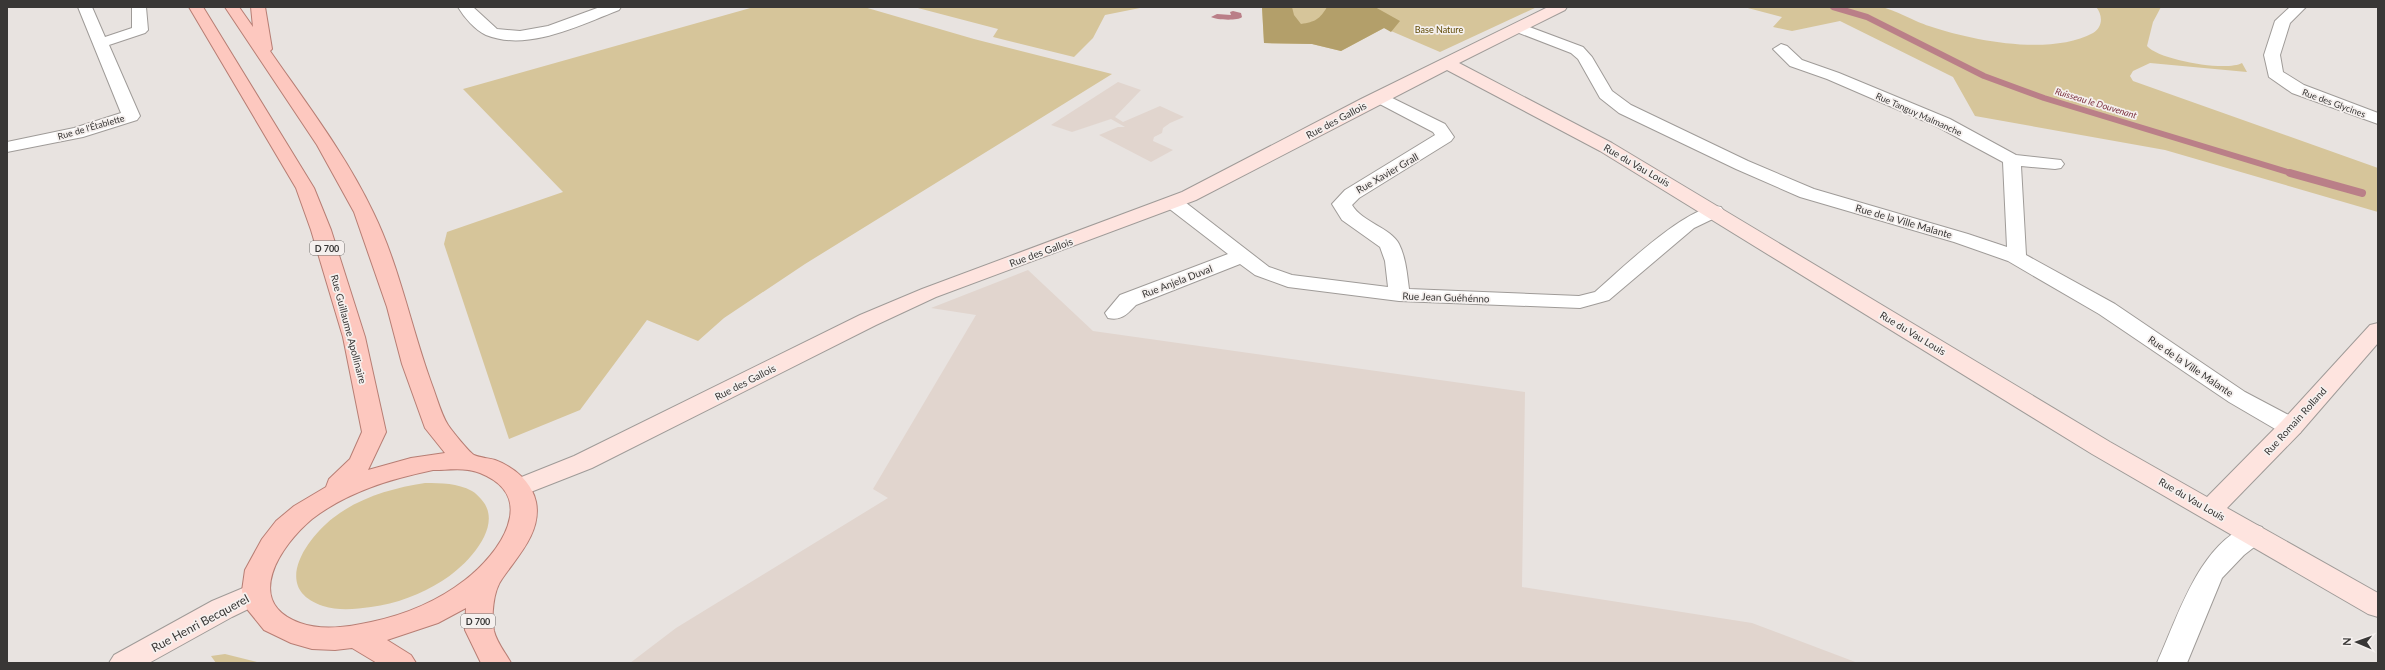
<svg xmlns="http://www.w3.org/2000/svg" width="2385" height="670" font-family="Lato,sans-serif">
<rect width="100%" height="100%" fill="#e8e3e0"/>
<!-- built -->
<path fill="#e1d5ce" d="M 1118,82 L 1141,90 L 1115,117 L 1123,122 L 1160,106 L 1184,117 L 1170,123 L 1163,128 L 1162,133 L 1154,137 L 1153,141 L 1173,150 L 1151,162 L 1099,135 L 1118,127 L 1125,127 L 1111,119 L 1072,132 L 1051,125 Z
M 1028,270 L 1093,331 L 1525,392 L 1522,587 L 1752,623 L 1858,663 L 630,663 L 676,628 L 888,498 L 873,489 L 976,315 L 931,308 Z"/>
<!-- green -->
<path fill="#d6c59a" d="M 754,7 L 864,7 L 974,39 L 1112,74 L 805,264 L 724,318 L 698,341 L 647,320 L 580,410 L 509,439 L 444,244 L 447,232 L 563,192 L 463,89 Z
M 914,7 L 1145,7 L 1105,15 L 1093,38 L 1074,57 L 993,37 L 998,29 Z
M 1262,7 L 1537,7 L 1440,52 L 1384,28 L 1341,51 L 1312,44 L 1264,43 Z
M 1744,7 C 1776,7 1807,7 1839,7 C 1852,7 1868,5 1881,7 C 1893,9 1916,22 1929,26 C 1974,41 2050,56 2093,33 C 2103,27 2103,15 2096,7 L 2161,7 L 2153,22 L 2147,46 C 2159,60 2226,72 2242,63 L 2247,72 L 2150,63 L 2133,71 L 2130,76 L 2133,81 L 2378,168 L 2378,212 L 2165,150 L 1975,116 L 1953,77 L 1840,21 L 1792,31 L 1773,27 L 1782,17 Z
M 425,483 C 442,483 457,483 472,491 C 476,493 478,496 481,499 C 506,526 465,567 442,581 C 421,594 396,604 371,607 C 356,609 339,611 323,606 C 271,589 306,539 333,518 C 360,497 393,488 425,483 Z
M 225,654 L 261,663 L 216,663 L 211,656 Z"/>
<!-- forest -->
<path fill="#b39f6a" d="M 1262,7 L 1292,7 L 1294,15 L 1301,24 C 1315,22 1320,19 1327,7 L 1375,7 L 1400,21 L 1391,32 L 1384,28 L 1341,51 L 1312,44 L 1264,43 Z"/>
<!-- water -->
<path fill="#ba7f88" d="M 1233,11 L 1241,13 L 1242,17 C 1238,21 1216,20 1211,17 L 1217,14 L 1231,15 L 1230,12 Z"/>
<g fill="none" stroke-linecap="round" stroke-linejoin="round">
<!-- stream-far1 -->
<path stroke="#ba7f88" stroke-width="6" d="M 1833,7 L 1867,17 L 1984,76 L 2044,98 L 2294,174"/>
<!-- stream -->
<path stroke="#ba7f88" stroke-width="8" d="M 2290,173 L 2362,193"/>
<!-- street casing -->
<g stroke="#9f9b98" stroke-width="2">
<path id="street" d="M 78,7 L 92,7 L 105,37 L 132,28 L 132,7 L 146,7 L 148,30 L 145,33 L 109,45 L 140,116 L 137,120 L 83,137 L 7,152 L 7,142 L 74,128 L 121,113 Z
M 458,7 L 473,7 L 497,29 L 520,31 L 548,26 L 600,7 L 621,7 L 619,10 C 580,25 528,52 486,35 C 475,30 464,17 458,7 Z
M 2290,7 L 2306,7 L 2290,23 L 2280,55 L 2283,72 L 2304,85 L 2378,113 L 2378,124 L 2292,93 L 2269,77 L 2264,55 L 2275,21 Z
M 1519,23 L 1583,47 L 1592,57 L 1612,91 L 1631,105 L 1748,161 L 1814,189 L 1968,234 L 2007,247 L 2003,162 L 1938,127 L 1827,79 L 1790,66 L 1773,49 L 1781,44 L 1787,46 L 1802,60 L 1839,73 L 1950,119 L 2016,155 L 2061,160 L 2064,164 L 2061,168 L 2055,169 L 2021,166 L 2026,255 L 2115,304 L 2245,392 L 2300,421 L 2303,427 L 2300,433 L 2291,435 L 2282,433 L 2229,402 L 2099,314 L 2008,261 L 1954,242 L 1800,197 L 1736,169 L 1619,113 L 1600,98 L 1578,59 L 1571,53 L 1514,31 L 1511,28 Z
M 1380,92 L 1445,124 L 1454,137 L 1451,141 L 1359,198 L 1352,205 C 1362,222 1391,228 1399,244 C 1406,258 1407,274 1409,289 L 1579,296 L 1595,292 C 1618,272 1692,200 1721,207 L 1724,211 L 1721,215 L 1694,228 L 1609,300 L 1580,308 L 1399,301 L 1288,287 L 1255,275 L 1240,264 L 1136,305 C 1127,314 1122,321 1108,318 L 1105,313 L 1120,295 L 1228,254 L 1167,207 L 1164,203 L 1167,199 L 1174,197 L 1181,199 L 1269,267 L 1292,275 L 1388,287 L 1385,261 L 1380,247 L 1342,220 L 1332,204 L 1345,190 L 1435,135 L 1433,132 L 1374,101 L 1372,97 L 1374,93 Z
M 2253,524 L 2262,527 L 2266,534 L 2262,541 L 2244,555 L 2222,578 L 2187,663 L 2157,663 C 2178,617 2200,540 2253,524 Z"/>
</g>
<!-- secondary casing -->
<g stroke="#9f9b98" stroke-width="2">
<path id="secondary" d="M 1548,7 L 1567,7 L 1565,10 L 1459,63 L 1612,143 L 2110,442 L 2207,497 L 2282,421 L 2370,325 L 2378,323 L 2378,343 L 2300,433 L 2227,508 L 2378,593 L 2378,617 L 2368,614 L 2092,454 L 1600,151 L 1447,70 L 1196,200 L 936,297 L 876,325 L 592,468 L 518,497 L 509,494 L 505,488 L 509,482 L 574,456 L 860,315 L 922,289 L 1182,192 L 1361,99 Z
M 255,583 L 265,587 L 269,594 L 265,601 L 232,617 L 149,663 L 109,663 L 114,655 L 212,601 Z"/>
</g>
<!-- primary casing -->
<g stroke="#b77e74" stroke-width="2">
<path id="primary" d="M 189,7 L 203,7 L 314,188 L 331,230 L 365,337 L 386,432 L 368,470 L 411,458 L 445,453 L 425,428 L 402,364 L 387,307 L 354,212 L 317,145 L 225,7 L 239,7 L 253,27 L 251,7 L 265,7 L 272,49 L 270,51 C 306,103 346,155 373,212 C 400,267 411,328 432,385 C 437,398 441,414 448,425 C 452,431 469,452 474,455 C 480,458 489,458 495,460 C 514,467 532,482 536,502 C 542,532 517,557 502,579 C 493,591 491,617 494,631 C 497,643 505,652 511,663 L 481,663 L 465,630 L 466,608 L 438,623 L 387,640 L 411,655 L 416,663 L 377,663 L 352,648 L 335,650 L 312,649 L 291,643 L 264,630 L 247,609 L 242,591 L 245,570 L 262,539 L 276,521 L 294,506 L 326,487 L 329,479 L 350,459 L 362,432 L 343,337 L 311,230 L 296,188 ZM 433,470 C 448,470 466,467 480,473 C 540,497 499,554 465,580 C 438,601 404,615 371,622 C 348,627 322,631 300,623 C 242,602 281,545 312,519 C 347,492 390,479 433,470 Z"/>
</g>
<!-- street -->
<use href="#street" fill="#fff" fill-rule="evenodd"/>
<!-- secondary -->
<use href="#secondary" fill="#fee4df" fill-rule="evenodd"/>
<!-- primary -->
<use href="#primary" fill="#fdc8bf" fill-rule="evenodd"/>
</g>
<g text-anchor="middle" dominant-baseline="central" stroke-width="3.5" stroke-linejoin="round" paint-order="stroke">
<!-- far-park labels -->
<g font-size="9" fill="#5f4a05" stroke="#f5f0ee">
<text x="1439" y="29">Base Nature</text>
</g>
<!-- far-water labels -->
<g font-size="9" font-style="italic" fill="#7c3241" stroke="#f5f0ee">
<text transform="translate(2096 103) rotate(17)">Ruisseau le Douvenant</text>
</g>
<!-- far-street labels -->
<g font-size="9" fill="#393736" stroke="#f5f0ee">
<text transform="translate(2334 103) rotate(20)">Rue des Glycines</text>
<text transform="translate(1919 114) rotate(24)">Rue Tanguy Malmanche</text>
<text transform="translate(91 127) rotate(-16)">Rue de l'Établette</text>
</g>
<!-- shield labels -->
<g fill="#f5f0ee" stroke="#716e6d" stroke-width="1">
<rect x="310" y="241" width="34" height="14" rx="3"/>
<rect x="461" y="614" width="34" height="14" rx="3"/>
</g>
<g font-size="9" font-weight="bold" fill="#393736">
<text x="327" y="248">D 700</text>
<text x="478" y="621">D 700</text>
</g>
<!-- street labels -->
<g font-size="10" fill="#393736" stroke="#f5f0ee">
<text transform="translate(1336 120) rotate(-28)">Rue des Gallois</text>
<text transform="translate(1637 165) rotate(30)">Rue du Vau Louis</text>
<text transform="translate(1387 173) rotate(-30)">Rue Xavier Grall</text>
<text transform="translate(1904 221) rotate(16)">Rue de la Ville Malante</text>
<text transform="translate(1041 252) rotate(-20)">Rue des Gallois</text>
<text transform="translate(1177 281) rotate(-21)">Rue Anjela Duval</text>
<text transform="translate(1446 297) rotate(2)">Rue Jean Guéhénno</text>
<text transform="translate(349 329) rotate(75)">Rue Guillaume Apollinaire</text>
<text transform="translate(1913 333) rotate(31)">Rue du Vau Louis</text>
<text transform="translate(2191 366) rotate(34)">Rue de la Ville Malante</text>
<text transform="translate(745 382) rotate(-27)">Rue des Gallois</text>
<text transform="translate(2295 421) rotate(-48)">Rue Romain Rolland</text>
<text transform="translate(2192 499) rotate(30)">Rue du Vau Louis</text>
</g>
<!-- near-street labels -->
<g font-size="12" fill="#393736" stroke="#f5f0ee">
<text transform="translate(200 623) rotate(-28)">Rue Henri Becquerel</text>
</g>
</g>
<!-- border -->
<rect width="2385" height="670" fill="none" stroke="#393736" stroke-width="16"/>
<!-- north arrow -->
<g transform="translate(2357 642) rotate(272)" stroke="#f5f0ee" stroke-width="3" paint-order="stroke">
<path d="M0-3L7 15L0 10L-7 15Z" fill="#393736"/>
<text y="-6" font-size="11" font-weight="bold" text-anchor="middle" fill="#393736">N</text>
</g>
</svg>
